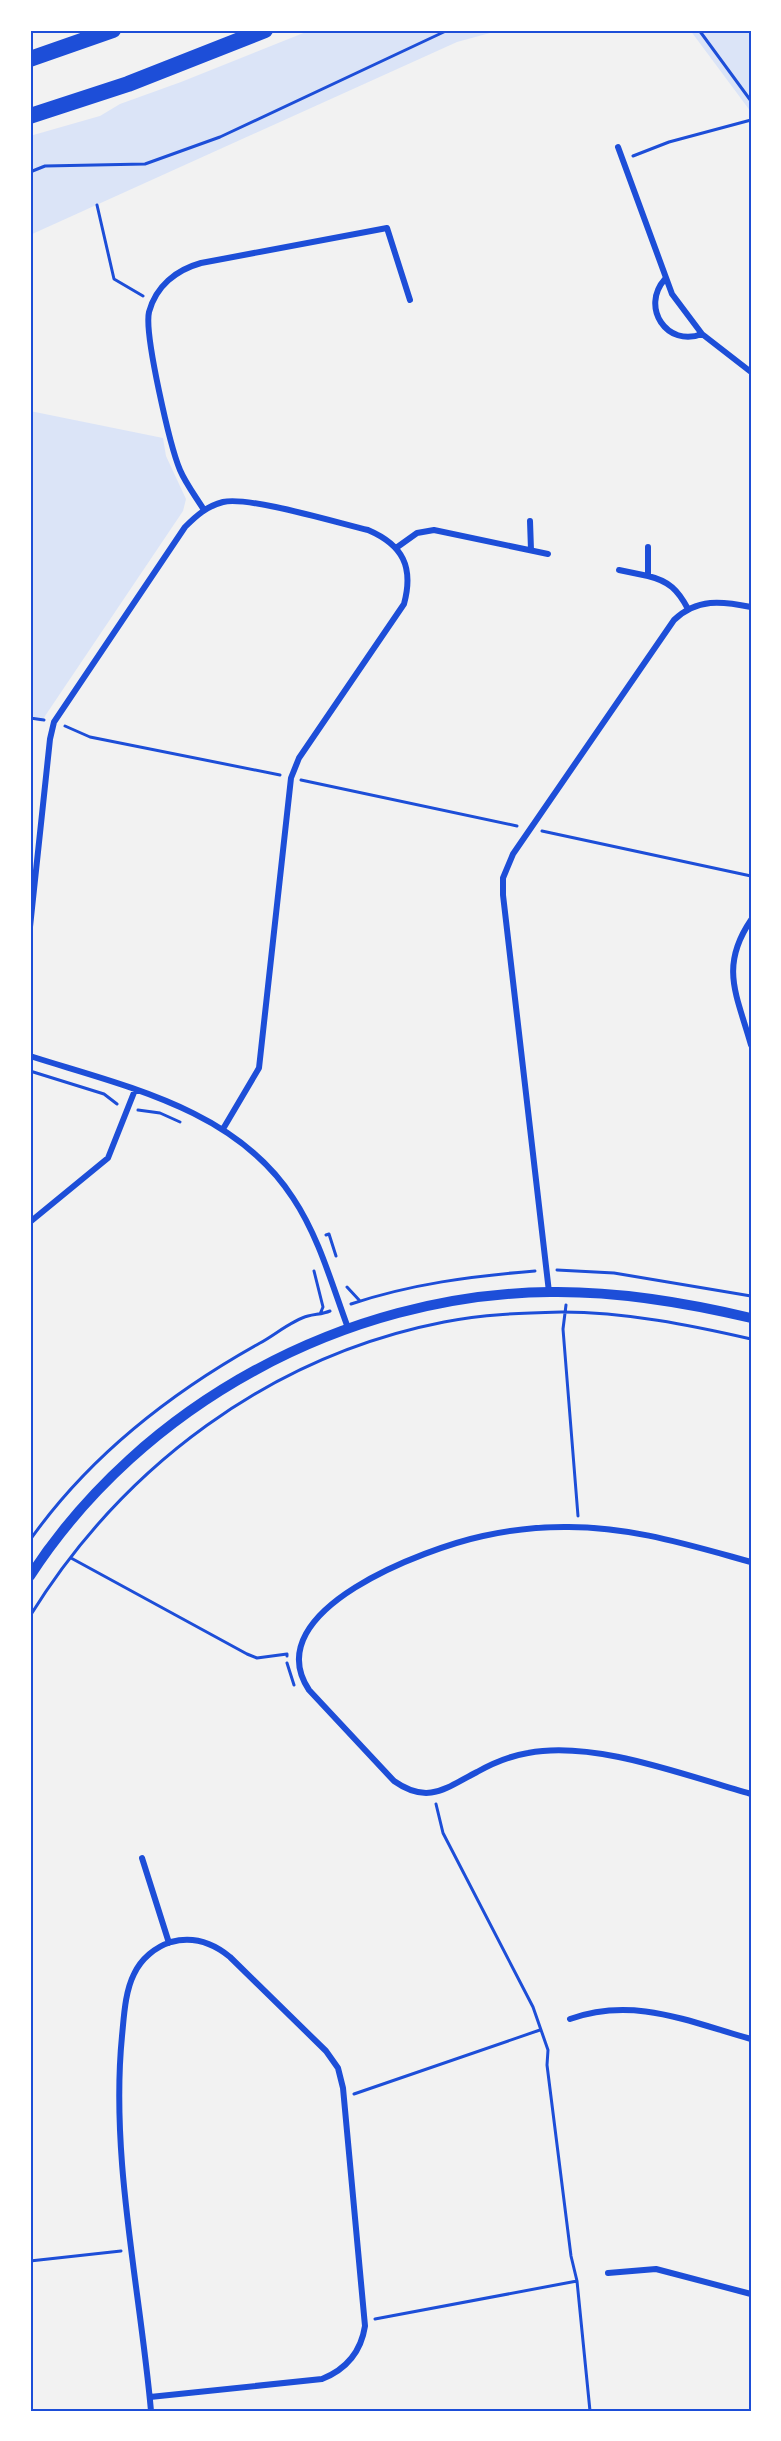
<svg xmlns="http://www.w3.org/2000/svg" width="781" height="2441" font-family="Helvetica,sans-serif">
<rect width="100%" height="100%" fill="#f2f2f2"/>
<!-- green -->
<path fill="#dbe4f7" d="M 311,30 L 501,30 L 457,42 L 30,235 L 30,136 L 100,116 L 120,104 L 181,82 Z
M 690,30 L 751,30 L 751,112 Z
M 30,411 L 163,438 L 166,456 L 186,499 L 183,511 L 41,722 L 30,718 Z"/>
<g fill="none" stroke-linecap="round" stroke-linejoin="round">
<!-- path -->
<path stroke="#1d4ed8" stroke-width="3" d="M 699,30 L 751,101
M 633,156 L 669,142 L 751,120
M 30,172 L 45,166 L 145,164 L 220,137 L 448,30
M 97,205 L 114,279 L 143,296
M 30,718 L 44,720
M 65,726 L 90,737 L 280,775
M 301,780 L 517,826
M 542,831 L 751,876
M 30,1071 L 104,1094 L 117,1104
M 138,1110 L 160,1113 L 180,1122
M 326,1235 L 329,1234 L 336,1256
M 557,1270 L 614,1273 L 751,1296
M 314,1271 L 323,1307 L 320,1314
M 347,1287 L 360,1301
M 351,1304 C 411,1284 472,1276 535,1271
M 566,1305 L 563,1329 L 578,1516
M 30,1540 C 90,1455 170,1393 260,1343 C 275,1335 292,1320 308,1316 C 316,1314 323,1314 330,1311
M 71,1558 L 247,1654 L 257,1658 L 287,1654 L 287,1656
M 30,1616 C 123,1466 270,1356 444,1322 C 483,1314 523,1313 562,1312 C 625,1312 690,1325 751,1339
M 287,1663 L 294,1685
M 436,1804 L 443,1833 L 533,2007 L 548,2050 L 547,2065 L 571,2256 L 577,2281 L 590,2411
M 354,2094 L 540,2030
M 30,2261 L 121,2251
M 375,2319 L 577,2281"/>
<!-- minor -->
<path stroke="#1d4ed8" stroke-width="6" d="M 618,147 L 672,294 L 702,334 L 751,372
M 665,279 C 640,307 667,348 702,334
M 204,510 C 196,497 186,484 180,470 C 170,446 144,334 149,312 C 156,286 176,270 201,263 L 387,228 L 410,300
M 530,521 L 531,550
M 648,547 L 648,576 C 669,581 678,590 688,609
M 396,548 L 417,533 L 434,530 L 548,554
M 619,570 L 648,576
M 751,920 C 719,967 737,995 751,1045
M 30,927 L 50,739 L 54,722 L 185,527 C 196,516 207,506 223,502 C 249,496 338,523 368,530 C 403,545 414,567 404,604 L 299,758 L 291,778 L 259,1068 L 223,1129
M 30,1056 C 124,1086 236,1109 293,1198 C 319,1237 332,1285 348,1328
M 30,1222 L 108,1158 L 135,1090
M 549,1292 L 503,895 L 503,878 L 513,854 L 674,620 C 697,598 722,601 751,607
M 751,1562 C 689,1545 629,1526 564,1527 C 537,1527 510,1530 483,1536 C 427,1548 256,1610 309,1690 L 394,1781 C 428,1805 446,1788 477,1772 C 493,1763 510,1756 528,1753 C 595,1740 686,1776 751,1794
M 142,1858 L 169,1943
M 570,2019 C 634,1996 689,2022 751,2039
M 608,2273 L 656,2269 L 751,2294
M 150,2397 L 322,2379 C 347,2369 361,2352 365,2326 L 343,2088 L 338,2068 L 326,2051 L 230,1957 C 213,1943 193,1936 171,1942 C 155,1947 141,1959 134,1974 C 125,1992 124,2016 122,2036 C 110,2158 140,2288 151,2411"/>
<!-- tertiary -->
<path stroke="#1d4ed8" stroke-width="10" d="M 30,1576 C 142,1404 345,1294 550,1292 C 618,1291 684,1302 751,1318"/>
<!-- trunk -->
<path stroke="#1d4ed8" stroke-width="16" d="M 30,59 L 113,30
M 30,116 L 128,84 L 265,30"/>
</g>
<!-- border -->
<rect width="781" height="2441" fill="none" stroke="#ffffff" stroke-width="63"/>
<rect x="32" y="32" width="718" height="2378" fill="none" stroke="#1d4ed8" stroke-width="2"/>
</svg>
